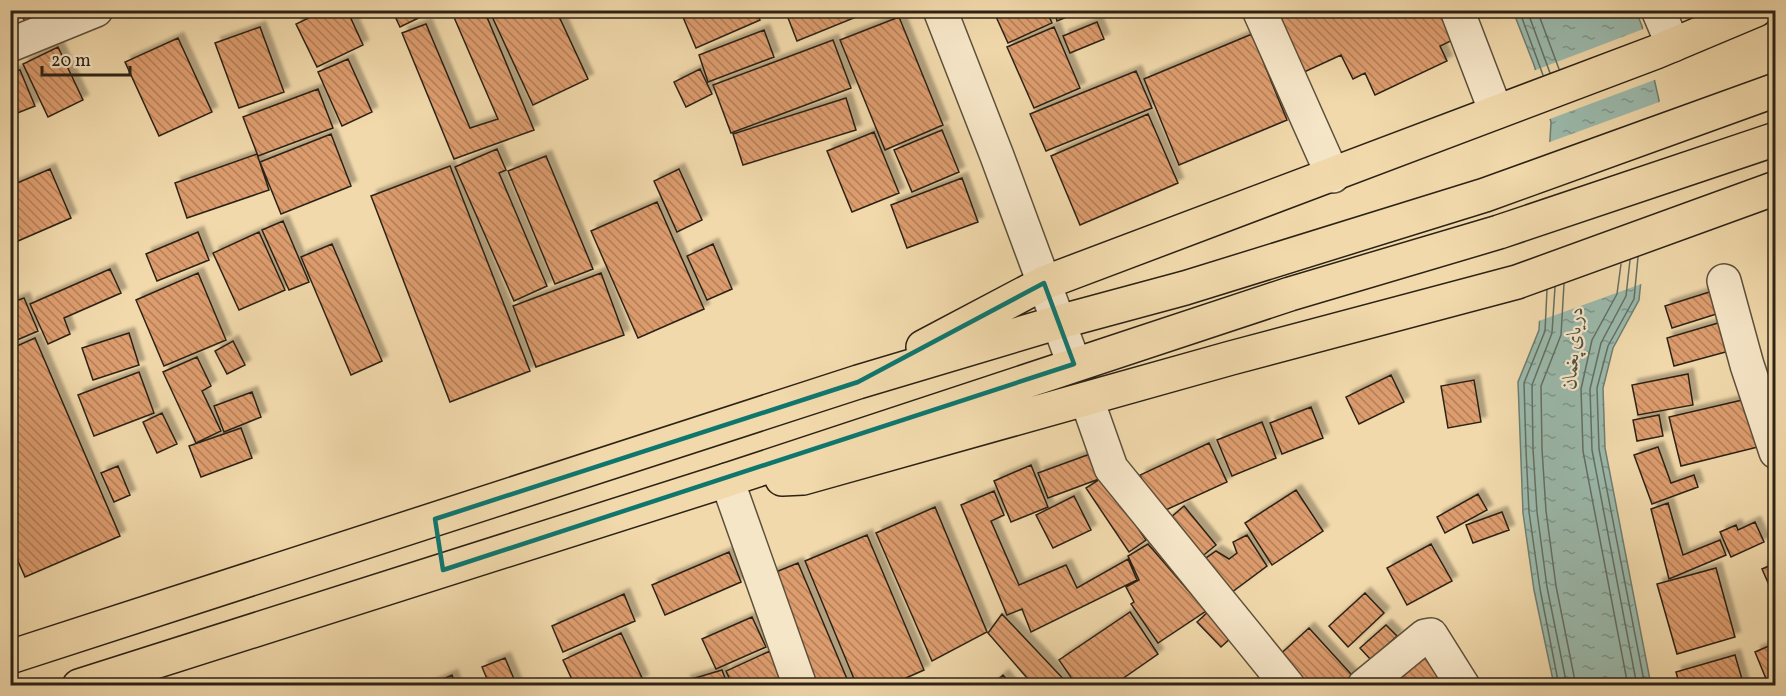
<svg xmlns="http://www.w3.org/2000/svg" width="1786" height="696" font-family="Vollkorn,Amiri,serif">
<defs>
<pattern id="water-ripples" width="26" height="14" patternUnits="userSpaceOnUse" patternTransform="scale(1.5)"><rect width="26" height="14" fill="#9bbaad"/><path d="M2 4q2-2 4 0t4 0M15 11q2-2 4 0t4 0" fill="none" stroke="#7f978c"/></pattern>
<pattern id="building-back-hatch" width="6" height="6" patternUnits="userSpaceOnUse" patternTransform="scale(1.5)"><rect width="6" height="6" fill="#dd9c6e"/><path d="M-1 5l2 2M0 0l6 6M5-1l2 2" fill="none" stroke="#b37f59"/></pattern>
<filter id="shadow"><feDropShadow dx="5.5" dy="-5.5" stdDeviation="1.5" flood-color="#0004"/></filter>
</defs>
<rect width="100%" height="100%" fill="#f1d9ab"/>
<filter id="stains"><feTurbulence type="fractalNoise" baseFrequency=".00333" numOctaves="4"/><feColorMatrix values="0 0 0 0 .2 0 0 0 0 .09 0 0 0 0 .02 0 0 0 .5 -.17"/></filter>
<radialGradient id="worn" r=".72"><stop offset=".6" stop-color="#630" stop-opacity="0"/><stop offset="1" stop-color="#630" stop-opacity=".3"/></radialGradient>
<!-- water -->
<path fill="url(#water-ripples)" stroke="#6f7d71" stroke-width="1.5" d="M 1513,11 L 1636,11 L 1642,26 L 1659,100 L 1639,300 L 1613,348 L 1603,388 L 1605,448 L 1651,685 L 1554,685 L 1534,590 L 1523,513 L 1518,382 L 1539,330 L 1551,122 L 1534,65 Z"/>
<!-- pier -->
<path fill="#f1d9ab" d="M 1646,28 L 1657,79 L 1547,120 L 1533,71 Z
M 1662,101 L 1644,283 L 1536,322 L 1547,143 Z"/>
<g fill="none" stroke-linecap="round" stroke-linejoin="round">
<!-- shore -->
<path stroke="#646e62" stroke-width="1.5" d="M 1519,10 L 1543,75
M 1527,10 L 1550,73
M 1537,10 L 1559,69
M 1638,257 L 1634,299 L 1608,346 L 1597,388 L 1599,449 L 1645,686
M 1630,260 L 1626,296 L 1601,343 L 1590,389 L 1592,450 L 1637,686
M 1621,264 L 1617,294 L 1592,340 L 1581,389 L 1583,451 L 1628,686
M 1564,284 L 1561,335 L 1541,386 L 1542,449 L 1546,511 L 1556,586 L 1576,686
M 1555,287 L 1552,333 L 1532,385 L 1533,449 L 1537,512 L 1547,587 L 1567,686
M 1547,290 L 1545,331 L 1524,383 L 1526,450 L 1529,512 L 1540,589 L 1559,686"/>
</g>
<!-- building -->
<path fill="url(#building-back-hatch)" stroke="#2c2216" stroke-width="1.5" filter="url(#shadow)" d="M 20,10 L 51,10 L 25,22 Z
M 325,10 L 347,10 L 363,45 L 317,67 L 296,24 Z
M 392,10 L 435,10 L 400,27 Z
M 465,10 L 484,10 L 534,130 L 454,159 L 402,33 L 426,24 L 470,128 L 498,119 L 453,15 Z
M 489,10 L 556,10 L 588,79 L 533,105 Z
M 680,10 L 756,10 L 760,20 L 696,48 Z
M 785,10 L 866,10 L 866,13 L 797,41 Z
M 993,10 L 1046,10 L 1052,23 L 1008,43 Z
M 1054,10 L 1084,10 L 1057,21 Z
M 1273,10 L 1447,10 L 1459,37 L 1440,46 L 1447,61 L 1375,95 L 1365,73 L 1353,79 L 1341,55 L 1302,73 Z
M 899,17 L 943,125 L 885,150 L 840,40 Z
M 1097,22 L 1104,39 L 1070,53 L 1063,36 Z
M 260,27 L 284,92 L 239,108 L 215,43 Z
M 1054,27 L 1080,88 L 1034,108 L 1007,47 Z
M 764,30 L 774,57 L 708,82 L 699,55 Z
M 1252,34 L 1287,120 L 1179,165 L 1144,79 Z
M 178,38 L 212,112 L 159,136 L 125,62 Z
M 833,40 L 851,88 L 731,133 L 713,85 Z
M 58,47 L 83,100 L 48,117 L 23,64 Z
M 348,59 L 372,112 L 342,126 L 318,72 Z
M 700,69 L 712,94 L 686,107 L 674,82 Z
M 20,70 L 35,106 L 10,116 L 10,73 Z
M 1136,71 L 1152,108 L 1046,151 L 1030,114 Z
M 318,89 L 333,128 L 258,156 L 243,117 Z
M 846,98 L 856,130 L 743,165 L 733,134 Z
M 1148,114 L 1178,183 L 1080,225 L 1051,156 Z
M 942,130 L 959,172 L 912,192 L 894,150 Z
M 874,132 L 899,193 L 852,212 L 827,151 Z
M 331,134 L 351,186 L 281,214 L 260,162 Z
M 497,149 L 506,170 L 499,173 L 547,286 L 514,301 L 455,167 Z
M 257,154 L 269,190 L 187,218 L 175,183 Z
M 546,156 L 593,269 L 555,284 L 508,171 Z
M 450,166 L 530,371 L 450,402 L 371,196 Z
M 50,169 L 71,218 L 11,244 L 10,186 Z
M 679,169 L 702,220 L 677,232 L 654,181 Z
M 962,178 L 978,222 L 907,248 L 891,205 Z
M 657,202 L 704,309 L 638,338 L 591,231 Z
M 283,221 L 309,282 L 289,290 L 262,230 Z
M 198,232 L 209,260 L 157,281 L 146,254 Z
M 259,232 L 285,290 L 239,310 L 213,253 Z
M 332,244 L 382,361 L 351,375 L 301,257 Z
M 713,244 L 732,289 L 707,300 L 687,256 Z
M 110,269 L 121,293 L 64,318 L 70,334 L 48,344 L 30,304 Z
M 198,273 L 226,340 L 164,366 L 136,300 Z
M 601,273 L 624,335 L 536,367 L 513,306 Z
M 1719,289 L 1726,311 L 1672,328 L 1665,306 Z
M 24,298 L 38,331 L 10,343 L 10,303 Z
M 1725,321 L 1733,350 L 1674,366 L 1667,338 Z
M 129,333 L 139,365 L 93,380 L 82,348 Z
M 35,338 L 120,536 L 25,577 L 10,543 L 10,349 Z
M 233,341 L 245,365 L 227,374 L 215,351 Z
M 197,357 L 211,386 L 202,391 L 221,431 L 196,443 L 163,372 Z
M 139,372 L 154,413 L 94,436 L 78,395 Z
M 1688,374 L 1693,405 L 1638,415 L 1632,385 Z
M 1391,375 L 1404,402 L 1359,424 L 1346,397 Z
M 1474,380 L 1481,422 L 1448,428 L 1441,386 Z
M 252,392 L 261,417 L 224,432 L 214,406 Z
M 1751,398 L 1762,446 L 1681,466 L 1669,417 Z
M 1311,407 L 1323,438 L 1282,454 L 1270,423 Z
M 162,413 L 177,444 L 157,453 L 143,422 Z
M 1659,415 L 1663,436 L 1637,441 L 1633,420 Z
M 1262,422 L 1276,458 L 1232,476 L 1217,440 Z
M 241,428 L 252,458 L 201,477 L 189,446 Z
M 1209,443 L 1227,482 L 1157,514 L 1140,475 Z
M 1658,447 L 1671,483 L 1694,475 L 1698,487 L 1652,504 L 1634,455 Z
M 1090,454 L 1099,479 L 1048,498 L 1038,473 Z
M 1031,465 L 1048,507 L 1011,522 L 994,481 Z
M 118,466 L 130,495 L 114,502 L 101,473 Z
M 1103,477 L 1146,540 L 1129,552 L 1086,488 Z
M 1296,490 L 1323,531 L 1272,565 L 1245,523 Z
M 994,491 L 1004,515 L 991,521 L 1019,585 L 1066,565 L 1077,588 L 1128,559 L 1137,580 L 1031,632 L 1022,609 L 1007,615 L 961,505 Z
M 1478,494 L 1487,510 L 1445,533 L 1437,517 Z
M 1074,496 L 1091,530 L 1053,548 L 1036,515 Z
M 1668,503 L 1683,555 L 1720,540 L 1726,555 L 1669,579 L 1651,509 Z
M 1184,506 L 1216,545 L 1194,563 L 1162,525 Z
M 935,507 L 987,632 L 932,661 L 876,533 Z
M 1502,512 L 1509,530 L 1473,543 L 1466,525 Z
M 1755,522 L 1764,542 L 1731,557 L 1720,532 L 1736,525 L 1738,530 Z
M 867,535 L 924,670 L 888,686 L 857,686 L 805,561 Z
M 1247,535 L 1267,566 L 1224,598 L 1196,565 L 1216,551 L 1229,559 L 1237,553 L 1233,542 Z
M 1148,544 L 1206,611 L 1158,643 L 1131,604 L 1134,602 L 1126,587 L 1139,580 L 1128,556 Z
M 1431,544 L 1452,581 L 1407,605 L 1387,568 Z
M 729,552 L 741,582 L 665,615 L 652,585 Z
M 798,563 L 850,686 L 813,686 L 766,576 Z
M 1776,563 L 1776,601 L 1762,569 Z
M 1716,568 L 1735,637 L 1677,654 L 1657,584 Z
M 1365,593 L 1384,613 L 1348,647 L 1329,626 Z
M 624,594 L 635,621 L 563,652 L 552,626 Z
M 1209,611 L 1233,636 L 1221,647 L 1197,622 Z
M 1130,612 L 1158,654 L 1112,686 L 1077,686 L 1059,660 Z
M 1002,614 L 1070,686 L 1034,686 L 988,633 Z
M 752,617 L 766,647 L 716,669 L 702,639 Z
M 1386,625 L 1397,636 L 1371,660 L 1360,648 Z
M 1309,628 L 1360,684 L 1358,686 L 1300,686 L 1275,659 Z
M 621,633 L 643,680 L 631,686 L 575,686 L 563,660 Z
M 1776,643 L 1776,686 L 1769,686 L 1755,652 Z
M 1420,648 L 1445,674 L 1433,686 L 1379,686 Z
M 770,651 L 786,686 L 733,686 L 726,671 Z
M 1735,655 L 1744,686 L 1680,686 L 1676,672 Z
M 505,658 L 517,686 L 490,686 L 482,667 Z
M 722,670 L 728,686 L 687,686 L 685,681 Z
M 452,675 L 456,686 L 428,686 Z
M 1003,675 L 1012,686 L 991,686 Z"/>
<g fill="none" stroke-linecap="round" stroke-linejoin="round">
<!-- minor casing -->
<g stroke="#5d503b" stroke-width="36">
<path id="minor" d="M 940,10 L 997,156 L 1074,364
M 1259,10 L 1333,176
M 1457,10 L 1496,112
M 1658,10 L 1673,45
M 10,45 L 96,10
M 1724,281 L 1747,365 L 1776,452
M 1087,400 L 1111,468 L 1288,686
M 727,480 L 800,686
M 1364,686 L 1425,636 L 1431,635 L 1463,686"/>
</g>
<!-- major casing -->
<g stroke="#2c2216" stroke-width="36">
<path id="major" d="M 923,347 L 1044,283 L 1656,52 L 1756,10
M 782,479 L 803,478 L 1231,358 L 1517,282 L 1776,188
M 10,657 L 858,382 L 1059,322 L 1185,288 L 1485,195 L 1776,90
M 79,686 L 727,480 L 1290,294 L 1499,232 L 1776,139"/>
</g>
<!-- minor -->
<use href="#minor" stroke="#f6e6c8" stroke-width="33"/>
<!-- major -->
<use href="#major" stroke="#f1d9ab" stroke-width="33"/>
</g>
<!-- marked area -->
<path fill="none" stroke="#0f766e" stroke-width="4.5" stroke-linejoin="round" d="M 1044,283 L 1074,364 L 443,570 L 435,519 L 858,382 Z"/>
<g text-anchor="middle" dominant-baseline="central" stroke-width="4.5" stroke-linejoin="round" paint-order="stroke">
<!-- water labels -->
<g font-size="20" font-style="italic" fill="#4d5043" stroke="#f6e6c8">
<text transform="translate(1574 348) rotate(-85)">دریای پغمان</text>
</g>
</g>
<!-- margin -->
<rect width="1786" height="696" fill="none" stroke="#f1d9ab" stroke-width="36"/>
<rect x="12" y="12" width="1762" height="672" fill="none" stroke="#2c2216" stroke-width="3"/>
<rect x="18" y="18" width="1750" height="660" fill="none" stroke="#2c2216" stroke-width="1.5"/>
<!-- scale -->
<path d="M42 66v9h88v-9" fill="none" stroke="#2c2216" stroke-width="3"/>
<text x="51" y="66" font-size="18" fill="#2c2216" stroke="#f6e6c8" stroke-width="4.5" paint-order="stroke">20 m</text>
<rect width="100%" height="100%" filter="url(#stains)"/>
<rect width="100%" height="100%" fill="url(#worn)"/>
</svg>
